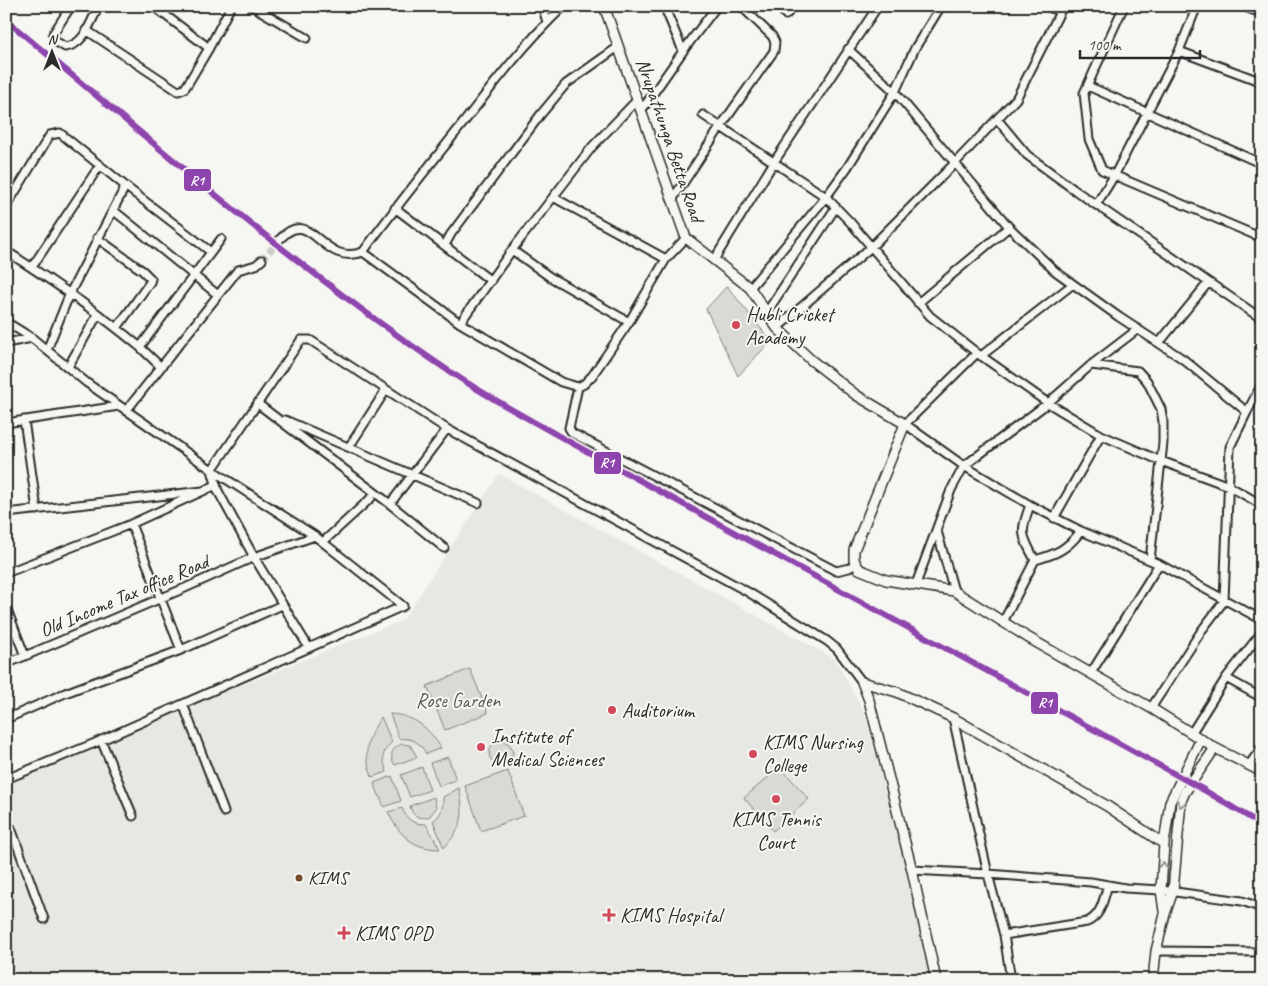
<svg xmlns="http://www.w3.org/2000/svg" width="1268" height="986" font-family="Caveat,sans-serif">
<rect width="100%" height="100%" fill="#f6f6f2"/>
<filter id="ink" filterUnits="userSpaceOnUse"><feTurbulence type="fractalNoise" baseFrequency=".02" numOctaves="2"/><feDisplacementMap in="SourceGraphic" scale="10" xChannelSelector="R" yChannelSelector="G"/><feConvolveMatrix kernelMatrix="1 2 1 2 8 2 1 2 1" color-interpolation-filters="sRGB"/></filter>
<g filter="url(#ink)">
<!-- built -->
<path fill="#e7e7e3" d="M 499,474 L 835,659 L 865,714 L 903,859 L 931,980 L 6,980 L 6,780 L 403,620 Z"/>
<!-- green -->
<path fill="#d9d9d5" stroke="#828280" d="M 727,286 L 771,341 L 738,376 L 706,309 Z
M 470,669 L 488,713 L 445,730 L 427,686 Z
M 390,714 C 414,715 429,728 441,748 L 426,754 C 421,743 412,737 399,739 Z
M 381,717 L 392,742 C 381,753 382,757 387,772 L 372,777 C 363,751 366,740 381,717 Z
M489 753a12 12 0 1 1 24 0a12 12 0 1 1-24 0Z
M 402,744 L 410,745 L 417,757 L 395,765 C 389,756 391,748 402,744 Z
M 448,757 L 456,780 L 439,786 L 430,763 Z
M 422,767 L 430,790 L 410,797 L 401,775 Z
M 780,767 L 809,799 L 773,831 L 744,798 Z
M 508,771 L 524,816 L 481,831 L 465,786 Z
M 392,776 L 401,801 L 384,807 L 374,783 Z
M 459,788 C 465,815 463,827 444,848 L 433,821 C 442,814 443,808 443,797 Z
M 434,797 L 436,808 L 430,816 C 421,820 412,817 410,806 Z
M 402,808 C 407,820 412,824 426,824 L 440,849 C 413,849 399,835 388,812 Z"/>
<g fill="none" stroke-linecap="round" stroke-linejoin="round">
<!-- minor-tunnel -->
<path stroke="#cdcdca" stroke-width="7" stroke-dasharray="7 3.5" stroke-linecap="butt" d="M 262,260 L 280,239"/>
<!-- minor casing -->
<g stroke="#2b2b2b" stroke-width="11">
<path id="minor" d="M 71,6 L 53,34 L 55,41 L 65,47 C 85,45 90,22 99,6
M 153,6 L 209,48
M 252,6 L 307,38
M 542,6 L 547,22
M 664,6 L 683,51
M 779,6 L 786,15 L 793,6
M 941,6 L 915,48 L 895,92 L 1009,227 L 1055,271 L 1119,317 L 1183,359 L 1247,412 L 1230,447 L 1224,601 L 1202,630 L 1151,708
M 1047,6 L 1060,12
M 1124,6 L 1084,93 L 1089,139 L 1102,170 L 1262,238
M 1241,6 L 1262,13
M 86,30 L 178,91 L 184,89 L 187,85 L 209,48 L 231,6
M 1179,51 L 1262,82
M 1088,86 L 1262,164
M 641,111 L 683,51 L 717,6
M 703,115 L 826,197 L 851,223 L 930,316 L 977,353 L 1048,403 L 1101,435 L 1161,461 L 1229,486 L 1262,505
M 997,119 L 1027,155 L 1076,191 L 1262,319
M 553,197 L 666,259
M 672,200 L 721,126 L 774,51 L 775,42 L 772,36 L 741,6
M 1096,205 L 1114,176 L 1179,51 L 1197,6
M 6,207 L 50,135 L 60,133 L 129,189 L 211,252
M 395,208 L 491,281
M 113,210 L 218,295
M 97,238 L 143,271 L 151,279 L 150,282 L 117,328
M 280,239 C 312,204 321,268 363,252 C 395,208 430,165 464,122 C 495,82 527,41 564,6
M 445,245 L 451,234 L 541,114 L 566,84 L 618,47
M 512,250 L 550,277 L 629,322
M 6,251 C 53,281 98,312 140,347
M 363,252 L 460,323 L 561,382 L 578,387 L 584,384 L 592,376 L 629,322 L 666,259 L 686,238
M 714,260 L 774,162 L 878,6
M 32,267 L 100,165
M 750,288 L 826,197 L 847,168 L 895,92 L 848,49
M 918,303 L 1009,227
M 767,312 L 836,207
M 6,322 L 32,338 L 87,383 L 212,470 L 218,491 L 254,557 L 309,648
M 460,323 L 512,250 L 592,147 L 637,100
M 777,328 L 871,247 L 955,163 L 1016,99 L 1063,6
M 6,343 L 32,338
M 1159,343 L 1208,283
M 47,350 L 70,293 L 125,187
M 977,353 L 905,424 L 964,466 L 1030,505 L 1081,531 L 1159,564 L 1262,620
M 981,356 L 1073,284
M 1091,365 L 1138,371 L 1147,381 L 1161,409 L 1163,422 L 1163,443 L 1150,560
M 68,367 L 98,314
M 161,367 L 140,347 L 221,239
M 578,387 L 569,428 L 572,433 L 836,571 L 849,568 L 856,564
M 258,404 L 390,504 L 447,429
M 126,411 L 238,270 L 256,265 L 262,260
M 1247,412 L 1262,384
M 24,420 L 37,510
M 285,420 L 478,503
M 6,423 L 119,406
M 349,447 L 386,390
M 390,504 L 444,548
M 1030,505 C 1020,533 1021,534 1035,560
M 6,513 L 203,491 L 216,485
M 1054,518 L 1101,435
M 131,524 L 181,650
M 937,531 L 954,591
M 323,542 L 371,498
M 6,573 L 131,524 L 203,491
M 916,584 L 951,490 L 964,466 L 1048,403 L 1091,365 L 1138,329
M 6,607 L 25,656
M 1003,622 L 1035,560 C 1057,554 1067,549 1081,531
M 6,664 L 185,588 L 254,557 L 315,536
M 1091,673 L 1159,564
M 1226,678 L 1262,698
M 183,704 L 224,812
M 953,718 L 988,874 L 1004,935 L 1011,980
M 6,719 L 65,693 L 181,650 L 282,605
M 1192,732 L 1226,678 L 1262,632
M 101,740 L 133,816
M 1249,765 L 1262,747
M 6,779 L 95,743 L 403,606 L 315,536 L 212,470 L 301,340 L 310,340 L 447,429 L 748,592 L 827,641 L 837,649 L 862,682
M 11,828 L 44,919
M 912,870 L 988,874 L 1091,882 L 1125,888 L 1161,890 L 1242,901 L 1262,908
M 1004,935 L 1087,922 C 1102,915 1103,900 1108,885
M 1156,951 L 1262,952"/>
</g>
<!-- tertiary casing -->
<g stroke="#2b2b2b" stroke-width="12">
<path id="tertiary" d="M 604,6 L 686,238 L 750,288 L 777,328 L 811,360 L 856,395 L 905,424 L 854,550 L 854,560 L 859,569 L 886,580 L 954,591 L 1027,637 L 1151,708 L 1215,748 L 1262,772
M 862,682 L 897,692 L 953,718 L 1107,806 L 1164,844
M 862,682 L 869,700 L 912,870 L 936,980
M 1164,911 L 1161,890 L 1164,844 L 1170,802 L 1201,739
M 1153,980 L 1156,951 L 1165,914 L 1173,891 L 1181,801 L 1185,792 L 1215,748"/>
</g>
<!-- minor -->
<use href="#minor" stroke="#f6f6f2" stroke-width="7"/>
<!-- tertiary -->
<use href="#tertiary" stroke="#f6f6f2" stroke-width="9"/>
<!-- rail -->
<path stroke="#2b2b2b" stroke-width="2.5" stroke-dasharray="8 4" stroke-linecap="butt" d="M 6,20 C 147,137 286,260 437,363 C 476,390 516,412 557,435 L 1204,790 L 1262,825"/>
<!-- rail-1 casing -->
<g stroke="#f6f6f2" stroke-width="10">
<path id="rail-1" d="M 6,20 C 147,137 286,260 437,363 C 476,390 516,412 557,435 L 1204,790 L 1262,825"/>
</g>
<!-- rail-1 -->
<use href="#rail-1" stroke="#8e44ad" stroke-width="6"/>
</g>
<!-- one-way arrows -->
<defs><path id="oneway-chevron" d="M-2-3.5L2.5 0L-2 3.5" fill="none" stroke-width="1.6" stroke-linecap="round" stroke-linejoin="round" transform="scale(1.25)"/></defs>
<g stroke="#90908e">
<use href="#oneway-chevron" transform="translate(1181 804) rotate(104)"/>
<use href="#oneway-chevron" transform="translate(1163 865) rotate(-86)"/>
</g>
</g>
<!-- markers -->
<g fill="#d1495b" stroke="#f6f6f2" stroke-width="2">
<circle cx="736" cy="325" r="5"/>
<circle cx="612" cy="710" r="5"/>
<circle cx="481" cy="747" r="5"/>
<circle cx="753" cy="754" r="5"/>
<circle cx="776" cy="799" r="5"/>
<path d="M606.5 907.5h5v5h5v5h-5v5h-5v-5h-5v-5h5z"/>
<path d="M341.5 925.5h5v5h5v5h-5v5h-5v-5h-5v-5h5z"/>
</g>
<circle fill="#7a4b2a" stroke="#f6f6f2" stroke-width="2" cx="299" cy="878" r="4.5"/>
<g text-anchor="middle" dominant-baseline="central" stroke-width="4" stroke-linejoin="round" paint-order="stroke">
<!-- bus labels -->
<g font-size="19" fill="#2b2b2b" stroke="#f6f6f2" text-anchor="start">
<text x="308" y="878">KIMS</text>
</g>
<!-- street labels -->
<g font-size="20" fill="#2b2b2b" stroke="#f6f6f2">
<text transform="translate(670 140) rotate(71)">Nrupathunga Betta Road</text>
<text transform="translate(124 596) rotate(-23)">Old Income Tax office Road</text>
</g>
<!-- poi labels -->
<g font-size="20" fill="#2b2b2b" stroke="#f6f6f2" text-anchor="start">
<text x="746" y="314">Hubli Cricket<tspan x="746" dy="23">Academy</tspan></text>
<text x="622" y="710">Auditorium</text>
<text x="491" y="736">Institute of<tspan x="491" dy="23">Medical Sciences</tspan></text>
<text x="763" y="742">KIMS Nursing<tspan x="763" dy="23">College</tspan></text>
<text x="776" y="819" text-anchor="middle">KIMS Tennis<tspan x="776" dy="23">Court</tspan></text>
<text x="620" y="915">KIMS Hospital</text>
<text x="355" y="933">KIMS OPD</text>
</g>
<!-- park labels -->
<g font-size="20" fill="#565656" stroke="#f6f6f2">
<text x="458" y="700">Rose Garden</text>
</g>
</g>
<g stroke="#f6f6f2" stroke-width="2">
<rect x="183" y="168" width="29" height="24" rx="5" fill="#8e44ad"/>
<rect x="593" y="451" width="29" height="24" rx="5" fill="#8e44ad"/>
<rect x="1030" y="691" width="29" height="24" rx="5" fill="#8e44ad"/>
</g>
<g font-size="14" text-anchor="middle" font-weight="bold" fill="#fff">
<text x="197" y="185">R1</text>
<text x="607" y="467">R1</text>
<text x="1045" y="707">R1</text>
</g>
<!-- margin -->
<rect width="1268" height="986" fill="none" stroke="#f6f6f2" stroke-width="25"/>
<rect x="12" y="12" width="1243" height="961" fill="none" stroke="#2b2b2b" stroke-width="2" filter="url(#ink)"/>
<!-- north arrow -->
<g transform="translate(52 52)" stroke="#f6f6f2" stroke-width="4" paint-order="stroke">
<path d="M0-4L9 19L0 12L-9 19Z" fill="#2b2b2b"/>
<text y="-8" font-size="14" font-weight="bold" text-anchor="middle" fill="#2b2b2b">N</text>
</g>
<!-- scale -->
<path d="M1080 50v8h120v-8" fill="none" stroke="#2b2b2b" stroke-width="2.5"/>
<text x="1088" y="50" font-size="15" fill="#2b2b2b" stroke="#f6f6f2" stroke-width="4" paint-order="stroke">100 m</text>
</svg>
